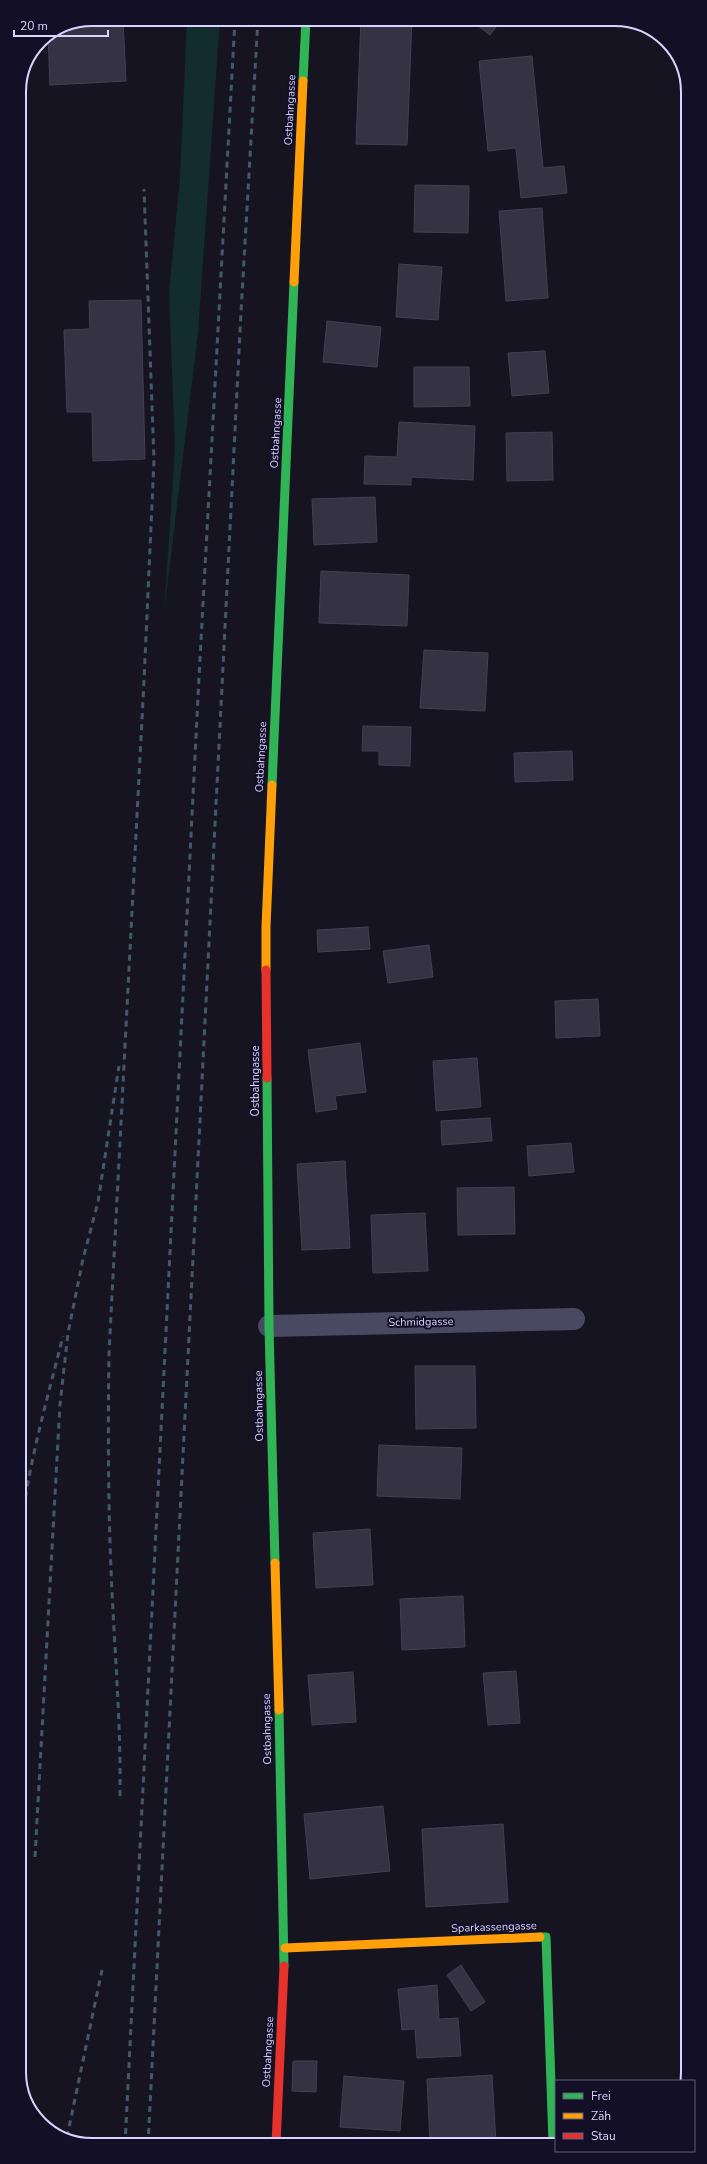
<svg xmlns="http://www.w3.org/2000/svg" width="707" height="2164" font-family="'Nunito Sans',sans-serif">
<rect width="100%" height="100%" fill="#161421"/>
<!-- green -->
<path fill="#132c2d" d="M 187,19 L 220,19 L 198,333 L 164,613 L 175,449 L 169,292 L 180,178 Z"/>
<!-- building -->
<path fill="#343243" stroke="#433f54" d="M 92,19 L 123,19 L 126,81 L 50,85 L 48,35 L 64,24 Z
M 361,19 L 412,19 L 407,145 L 356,144 Z
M 469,19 L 502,19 L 490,35 Z
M 532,56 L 543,168 L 564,166 L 567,193 L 521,198 L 516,148 L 488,151 L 479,61 Z
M 415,185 L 469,186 L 468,233 L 414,232 Z
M 542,208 L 548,298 L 506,301 L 499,211 Z
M 399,264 L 442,267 L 438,320 L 396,317 Z
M 141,300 L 145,459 L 93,461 L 92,412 L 67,412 L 64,330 L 90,329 L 89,301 Z
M 327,321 L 381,327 L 377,367 L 323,362 Z
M 545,351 L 549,393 L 512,396 L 508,353 Z
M 414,367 L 469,367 L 470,406 L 414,407 Z
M 399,422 L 475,426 L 473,480 L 411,477 L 411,485 L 364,484 L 365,456 L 397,457 Z
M 552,432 L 553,480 L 507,481 L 506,433 Z
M 375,497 L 377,542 L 314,545 L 312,499 Z
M 321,571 L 409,575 L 407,626 L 319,623 Z
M 424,650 L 488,653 L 485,711 L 420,708 Z
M 363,726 L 411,727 L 410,766 L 379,765 L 379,751 L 362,751 Z
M 572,751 L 573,780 L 515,782 L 514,753 Z
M 368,927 L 370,949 L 318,952 L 317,930 Z
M 429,945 L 433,977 L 388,983 L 383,951 Z
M 598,999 L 600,1036 L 556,1038 L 555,1001 Z
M 360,1043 L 366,1092 L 335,1096 L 337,1109 L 316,1112 L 308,1050 Z
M 477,1058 L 481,1107 L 436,1111 L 433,1061 Z
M 490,1118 L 492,1141 L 442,1145 L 441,1121 Z
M 571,1143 L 574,1172 L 529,1176 L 527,1146 Z
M 345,1161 L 350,1248 L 302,1250 L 297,1164 Z
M 514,1187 L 515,1234 L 458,1235 L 457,1188 Z
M 425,1213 L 428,1271 L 373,1273 L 371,1215 Z
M 415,1366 L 475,1366 L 476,1428 L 416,1429 Z
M 379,1445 L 462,1448 L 460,1499 L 377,1496 Z
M 370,1529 L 373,1585 L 316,1588 L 313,1533 Z
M 463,1596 L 465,1647 L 402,1650 L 400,1599 Z
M 516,1671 L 520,1723 L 488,1725 L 483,1673 Z
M 353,1672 L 356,1722 L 312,1725 L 308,1675 Z
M 383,1806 L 390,1871 L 310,1879 L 304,1814 Z
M 503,1824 L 508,1902 L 426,1907 L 422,1829 Z
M 461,1965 L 485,2002 L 471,2011 L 447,1975 Z
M 437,1985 L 439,2019 L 458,2018 L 461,2056 L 417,2058 L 415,2029 L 402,2030 L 398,1989 Z
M 293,2061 L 317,2061 L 316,2092 L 292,2091 Z
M 492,2075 L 496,2143 L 430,2143 L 427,2079 Z
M 344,2076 L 404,2081 L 400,2131 L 340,2127 Z"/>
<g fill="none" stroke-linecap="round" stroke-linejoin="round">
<!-- street -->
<path stroke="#4a4962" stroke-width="22" d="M 269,1326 L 574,1319"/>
<!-- fast -->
<path stroke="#30b455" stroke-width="9" d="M 303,81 L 306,19
M 272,785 L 294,282
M 267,1078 L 269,1326 L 275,1563
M 279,1710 L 284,1966
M 540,1937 L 546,1937 L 553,2143"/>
<!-- slow -->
<path stroke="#ff9f0a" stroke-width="9" d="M 294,282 L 303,81
M 266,970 L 266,927 L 272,785
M 275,1563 L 279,1710
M 285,1948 L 540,1937"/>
<!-- jam -->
<path stroke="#e5322d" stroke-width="9" d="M 266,970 L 267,1078
M 276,2144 L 284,1966"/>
<!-- rail -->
<path stroke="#43596b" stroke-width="3" stroke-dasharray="6 5" stroke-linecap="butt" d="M 21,1530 C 28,1465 47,1400 63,1336
M 120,1796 C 121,1720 114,1645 111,1569 C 108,1497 108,1425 109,1353 L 144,681 L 154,460 L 144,189
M 35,1857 L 60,1404 L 68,1333 L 83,1259 L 98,1202 L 119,1066
M 67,2137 L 102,1970
M 125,2145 L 199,677 L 235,19
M 148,2145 L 241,312 L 258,19"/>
</g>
<g text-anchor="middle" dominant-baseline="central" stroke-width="4" stroke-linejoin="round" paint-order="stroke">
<!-- street labels -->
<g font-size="11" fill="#d9d4ff" stroke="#130f26">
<text transform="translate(290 110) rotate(-87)">Ostbahngasse</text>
<text transform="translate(276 433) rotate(-87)">Ostbahngasse</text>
<text transform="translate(261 757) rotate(-87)">Ostbahngasse</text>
<text transform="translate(255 1081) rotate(-90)">Ostbahngasse</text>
<text transform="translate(421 1322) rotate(-1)">Schmidgasse</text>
<text transform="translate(259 1406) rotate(-91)">Ostbahngasse</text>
<text transform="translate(267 1729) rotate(-91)">Ostbahngasse</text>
<text transform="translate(494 1927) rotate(-2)">Sparkassengasse</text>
<text transform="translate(268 2052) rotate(-87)">Ostbahngasse</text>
</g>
</g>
<!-- crop -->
<path d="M0 0H707V2164H0ZM92 26H615A66 66 0 0 1 681 92V2072A66 66 0 0 1 615 2138H92A66 66 0 0 1 26 2072V92A66 66 0 0 1 92 26Z" fill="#130f26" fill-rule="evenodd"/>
<path fill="none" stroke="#d9d4ff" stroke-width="2" d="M92 26H615A66 66 0 0 1 681 92V2072A66 66 0 0 1 615 2138H92A66 66 0 0 1 26 2072V92A66 66 0 0 1 92 26Z"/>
<!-- legend -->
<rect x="555" y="2080" width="140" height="72" fill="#130f26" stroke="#625e7d"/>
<rect x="563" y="2093" width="20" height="6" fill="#30b455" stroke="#625e7d"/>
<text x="591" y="2100" font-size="12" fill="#d9d4ff">Frei</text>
<rect x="563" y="2113" width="20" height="6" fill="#ff9f0a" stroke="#625e7d"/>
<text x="591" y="2120" font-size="12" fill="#d9d4ff">Zäh</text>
<rect x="563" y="2133" width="20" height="6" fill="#e5322d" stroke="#625e7d"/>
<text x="591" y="2140" font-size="12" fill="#d9d4ff">Stau</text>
<!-- scale -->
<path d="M14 30v6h94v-6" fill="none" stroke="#d9d4ff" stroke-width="2"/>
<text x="20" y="30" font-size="12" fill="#d9d4ff" stroke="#130f26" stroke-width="3" paint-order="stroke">20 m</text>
</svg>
